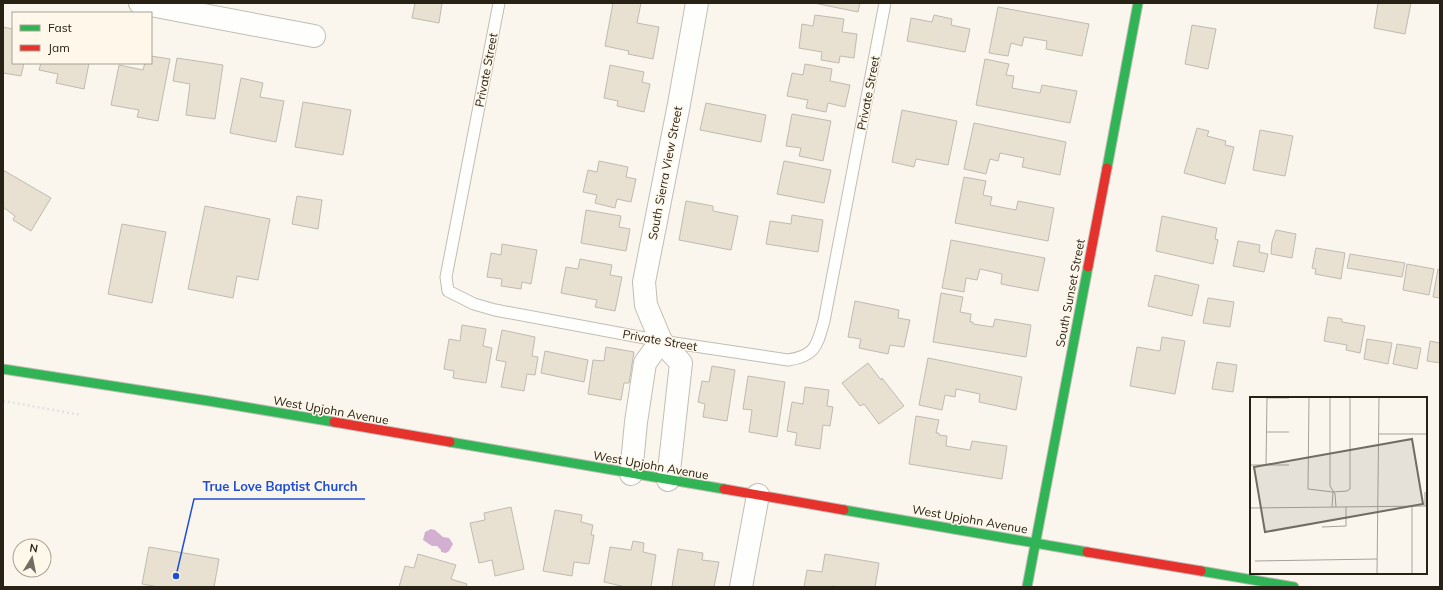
<svg xmlns="http://www.w3.org/2000/svg" width="1443" height="590" font-family="Mulish,sans-serif">
<rect width="100%" height="100%" fill="#faf6ee"/>
<!-- water -->
<path fill="#d3b0d2" d="M 431,529 L 435,530 L 443,537 L 449,538 L 453,544 L 449,551 L 446,553 L 441,552 L 441,550 L 437,546 L 432,546 L 423,540 L 425,532 Z"/>
<!-- building -->
<path fill="#e8e0d0" stroke="#bfbbb2" d="M 415,3 L 442,3 L 439,23 L 412,18 Z
M 613,3 L 641,3 L 637,23 L 659,27 L 653,59 L 628,54 L 629,51 L 605,46 Z
M 814,3 L 860,3 L 858,12 Z
M 1378,3 L 1411,3 L 1405,34 L 1374,28 Z
M 998,7 L 1089,24 L 1082,56 L 1046,49 L 1047,41 L 1024,37 L 1022,46 L 1011,43 L 1008,56 L 989,53 Z
M 815,15 L 844,19 L 842,32 L 857,34 L 854,58 L 840,56 L 839,63 L 821,60 L 822,52 L 799,48 L 802,24 L 813,26 Z
M 934,15 L 952,19 L 951,25 L 970,29 L 965,52 L 907,41 L 911,18 L 932,22 Z
M 1192,25 L 1216,29 L 1208,69 L 1185,64 Z
M 3,27 L 13,29 L 13,63 L 24,63 L 21,76 L 3,73 Z
M 151,56 L 170,59 L 158,121 L 137,117 L 139,110 L 111,105 L 119,65 L 143,70 L 145,63 L 151,63 Z
M 177,58 L 223,65 L 215,119 L 186,115 L 190,84 L 173,81 Z
M 985,59 L 1009,64 L 1006,75 L 1014,76 L 1012,88 L 1040,93 L 1042,85 L 1077,91 L 1070,123 L 976,105 Z
M 41,63 L 89,63 L 84,89 L 56,83 L 58,74 L 39,70 Z
M 805,64 L 832,69 L 830,81 L 850,85 L 845,107 L 828,103 L 826,112 L 806,108 L 808,100 L 787,96 L 792,73 L 803,75 Z
M 610,65 L 644,72 L 642,82 L 650,84 L 644,112 L 617,106 L 618,101 L 604,98 Z
M 241,78 L 263,83 L 260,97 L 284,101 L 276,142 L 230,133 Z
M 303,102 L 351,110 L 343,155 L 295,147 Z
M 706,103 L 766,115 L 761,142 L 700,130 Z
M 902,110 L 957,121 L 948,165 L 916,159 L 914,167 L 892,162 Z
M 792,114 L 831,121 L 823,161 L 799,156 L 801,148 L 786,146 Z
M 974,123 L 1066,142 L 1060,175 L 1022,167 L 1024,158 L 1000,153 L 998,161 L 990,159 L 986,174 L 964,169 Z
M 1197,128 L 1209,131 L 1207,136 L 1226,141 L 1225,145 L 1234,147 L 1225,184 L 1184,173 Z
M 1260,130 L 1293,136 L 1285,176 L 1253,170 Z
M 599,161 L 628,167 L 626,177 L 636,179 L 631,202 L 617,199 L 615,208 L 595,203 L 597,195 L 583,192 L 588,170 L 597,172 Z
M 784,161 L 831,170 L 824,203 L 777,194 Z
M 3,170 L 51,198 L 31,231 L 13,220 L 15,216 L 3,207 Z
M 964,177 L 986,181 L 983,195 L 992,197 L 990,205 L 1016,210 L 1018,201 L 1054,208 L 1048,241 L 955,223 Z
M 297,196 L 322,200 L 318,229 L 292,224 Z
M 686,201 L 713,206 L 713,211 L 738,216 L 731,250 L 679,240 Z
M 205,206 L 270,219 L 258,280 L 237,276 L 233,298 L 188,289 Z
M 586,210 L 621,216 L 619,227 L 630,229 L 626,251 L 581,243 Z
M 792,215 L 823,220 L 818,252 L 766,244 L 770,221 L 791,224 Z
M 1162,216 L 1217,228 L 1215,239 L 1218,240 L 1213,264 L 1156,251 Z
M 122,224 L 166,232 L 152,303 L 108,294 Z
M 1276,230 L 1296,234 L 1292,258 L 1271,254 L 1272,242 Z
M 951,240 L 1045,258 L 1038,291 L 1001,284 L 1002,274 L 980,269 L 977,280 L 966,278 L 964,292 L 942,288 Z
M 1238,241 L 1260,245 L 1259,252 L 1268,254 L 1264,272 L 1233,266 Z
M 502,244 L 537,250 L 531,284 L 522,282 L 521,289 L 501,286 L 502,279 L 487,277 L 491,253 L 501,255 Z
M 1316,248 L 1345,253 L 1341,279 L 1315,274 L 1316,269 L 1312,268 Z
M 1350,254 L 1405,263 L 1402,277 L 1347,268 Z
M 580,259 L 612,265 L 610,275 L 622,277 L 615,311 L 595,307 L 597,300 L 561,293 L 566,267 L 578,269 Z
M 1407,264 L 1434,269 L 1429,295 L 1403,290 Z
M 1438,269 L 1440,270 L 1440,298 L 1433,297 Z
M 1155,275 L 1199,285 L 1192,316 L 1148,306 Z
M 941,293 L 963,297 L 960,312 L 971,314 L 970,322 L 973,322 L 973,324 L 993,327 L 995,319 L 1031,325 L 1026,357 L 933,342 Z
M 1208,298 L 1234,302 L 1230,327 L 1203,323 Z
M 855,301 L 899,310 L 898,318 L 910,320 L 904,347 L 890,345 L 888,354 L 859,348 L 861,339 L 848,337 Z
M 1328,317 L 1342,319 L 1342,322 L 1365,326 L 1360,353 L 1346,350 L 1347,345 L 1324,341 Z
M 462,325 L 486,329 L 483,346 L 492,348 L 486,383 L 453,378 L 454,371 L 444,369 L 449,339 L 460,341 Z
M 502,330 L 535,337 L 532,356 L 538,357 L 535,375 L 527,374 L 524,391 L 501,387 L 506,362 L 496,360 Z
M 1162,337 L 1185,341 L 1175,394 L 1130,386 L 1137,347 L 1160,351 Z
M 1367,339 L 1392,343 L 1388,364 L 1364,359 Z
M 1430,341 L 1440,343 L 1440,363 L 1427,361 Z
M 1397,344 L 1421,348 L 1417,369 L 1393,364 Z
M 606,347 L 634,352 L 629,383 L 624,383 L 621,400 L 588,394 L 593,360 L 604,361 Z
M 545,351 L 588,360 L 584,382 L 541,373 Z
M 928,358 L 1022,377 L 1016,410 L 979,402 L 980,394 L 956,389 L 955,397 L 945,395 L 942,410 L 919,405 Z
M 1217,362 L 1237,365 L 1233,392 L 1212,389 Z
M 868,363 L 881,380 L 882,378 L 904,406 L 879,424 L 864,404 L 860,406 L 842,383 Z
M 712,366 L 735,370 L 727,421 L 703,417 L 705,404 L 698,402 L 702,381 L 709,382 Z
M 748,376 L 785,382 L 777,437 L 749,432 L 752,410 L 743,409 Z
M 805,387 L 829,390 L 827,406 L 833,407 L 830,426 L 823,425 L 820,449 L 795,445 L 797,433 L 787,431 L 792,402 L 803,404 Z
M 916,416 L 939,420 L 936,433 L 939,433 L 939,435 L 947,436 L 946,446 L 970,450 L 972,441 L 1007,446 L 1002,479 L 909,464 Z
M 511,507 L 524,569 L 495,576 L 492,560 L 479,563 L 470,523 L 485,520 L 484,513 Z
M 555,510 L 582,515 L 581,522 L 593,525 L 591,535 L 594,535 L 589,564 L 574,562 L 572,576 L 543,571 Z
M 633,541 L 644,543 L 643,552 L 656,555 L 651,587 L 626,587 L 604,582 L 610,547 L 631,550 Z
M 149,547 L 219,559 L 214,587 L 159,587 L 142,584 Z
M 678,549 L 703,553 L 702,560 L 719,562 L 714,587 L 672,587 Z
M 418,554 L 456,565 L 451,579 L 467,584 L 466,587 L 399,587 L 405,566 L 414,568 Z
M 825,554 L 879,563 L 875,587 L 840,587 L 832,586 L 832,587 L 804,587 L 807,570 L 822,572 Z"/>
<g fill="none" stroke-linecap="round" stroke-linejoin="round">
<!-- lane casing -->
<g stroke="#c2bdb4" stroke-width="13">
<path id="lane" d="M 499,3 L 446,277 L 448,291 L 474,304 L 495,310 L 661,341 L 788,360 C 816,356 817,345 824,321 L 885,3"/>
</g>
<!-- street casing -->
<g stroke="#c2bdb4" stroke-width="24">
<path id="street" d="M 140,3 L 314,36
M 631,474 L 636,422 L 645,363 L 661,341
M 668,480 L 681,363 L 661,341 L 646,305 L 644,282 L 679,104 L 697,3
M 741,587 L 758,495"/>
</g>
<!-- fast casing -->
<g stroke="#c2bdb4" stroke-width="11">
<path id="fast" d="M 1107,168 L 1138,3
M 3,369 L 209,401 L 334,422
M 450,442 L 724,489
M 844,510 L 1087,552
M 1201,571 L 1294,587
M 1027,587 L 1088,267"/>
</g>
<!-- jam casing -->
<g stroke="#c2bdb4" stroke-width="11">
<path id="jam" d="M 1088,267 L 1107,168
M 334,422 L 450,442
M 724,489 L 844,510
M 1087,552 L 1201,571"/>
</g>
<!-- path -->
<path stroke="#e4e2e0" stroke-width="2.5" stroke-dasharray="2 3" stroke-linecap="butt" d="M 3,401 L 81,415"/>
<!-- lane -->
<use href="#lane" stroke="#fefefc" stroke-width="11"/>
<!-- street -->
<use href="#street" stroke="#fefefc" stroke-width="22"/>
<!-- fast -->
<use href="#fast" stroke="#30b455" stroke-width="9"/>
<!-- jam -->
<use href="#jam" stroke="#e5322d" stroke-width="9"/>
</g>
<g text-anchor="middle" dominant-baseline="central" stroke-width="3" stroke-linejoin="round" paint-order="stroke">
<!-- street labels -->
<g font-size="12" fill="#282216" stroke="#fef7ea">
<text transform="translate(486 70) rotate(-79)">Private Street</text>
<text transform="translate(868 93) rotate(-79)">Private Street</text>
<text transform="translate(665 173) rotate(-79)">South Sierra View Street</text>
<text transform="translate(1070 293) rotate(-79)">South Sunset Street</text>
<text transform="translate(660 340) rotate(10)">Private Street</text>
<text transform="translate(331 410) rotate(10)">West Upjohn Avenue</text>
<text transform="translate(651 465) rotate(10)">West Upjohn Avenue</text>
<text transform="translate(970 519) rotate(10)">West Upjohn Avenue</text>
</g>
</g>
<!-- overview -->
<g transform="translate(1250 397)">
<rect width="177" height="177" fill="#faf6ee"/>
<path fill="none" stroke="#a6a198" stroke-width="1" d="M 59,0 L 58,92 L 83,95 L 97,94 L 100,92 L 100,0M 80,0 L 80,89 L 85,97 L 86,110M 17,1 L 39,1M 16,35 L 39,35M 129,37 L 177,37M 0,68 L 39,68M 16,68 L 17,0M 175,109 L 175,95M 82,110 L 83,95M 0,111 L 177,109M 72,130 L 96,129 L 96,110M 5,164 L 127,162M 127,177 L 129,0M 162,177 L 162,109"/>
<path fill="#726c62" fill-opacity="0.15" stroke="#726c62" stroke-width="2" d="M 162,42 L 173,107 L 15,135 L 4,70 Z"/>
<rect width="177" height="177" fill="none" stroke="#282216" stroke-width="2"/>
</g>
<!-- callouts -->
<path fill="none" stroke="#1d4ed8" stroke-width="1.5" d="M176 576L194 499H365"/>
<circle fill="#1d4ed8" stroke="#fef7ea" stroke-width="1.5" cx="176" cy="576" r="4"/>
<g font-size="13" text-anchor="middle" font-weight="bold" fill="#1d4ed8" stroke="#fef7ea" stroke-width="3" stroke-linejoin="round" paint-order="stroke">
<text x="280" y="491">True Love Baptist Church</text>
</g>
<!-- border -->
<rect width="1443" height="590" fill="none" stroke="#282216" stroke-width="8"/>
<!-- legend -->
<rect x="12" y="12" width="140" height="52" fill="#fef7ea" stroke="#a8a295"/>
<rect x="20" y="25" width="20" height="6" fill="#30b455" stroke="#a8a295"/>
<text x="48" y="32" font-size="12" fill="#282216">Fast</text>
<rect x="20" y="45" width="20" height="6" fill="#e5322d" stroke="#a8a295"/>
<text x="48" y="52" font-size="12" fill="#282216">Jam</text>
<!-- north arrow -->
<g transform="translate(32 558) rotate(10)"><circle r="19" fill="#fef7ea" stroke="#a8a295"/>
<path d="M0-3L7 15L0 10L-7 15Z" fill="#726c62"/>
<text y="-6" font-size="11" font-weight="bold" text-anchor="middle" fill="#282216">N</text>
</g>
</svg>
